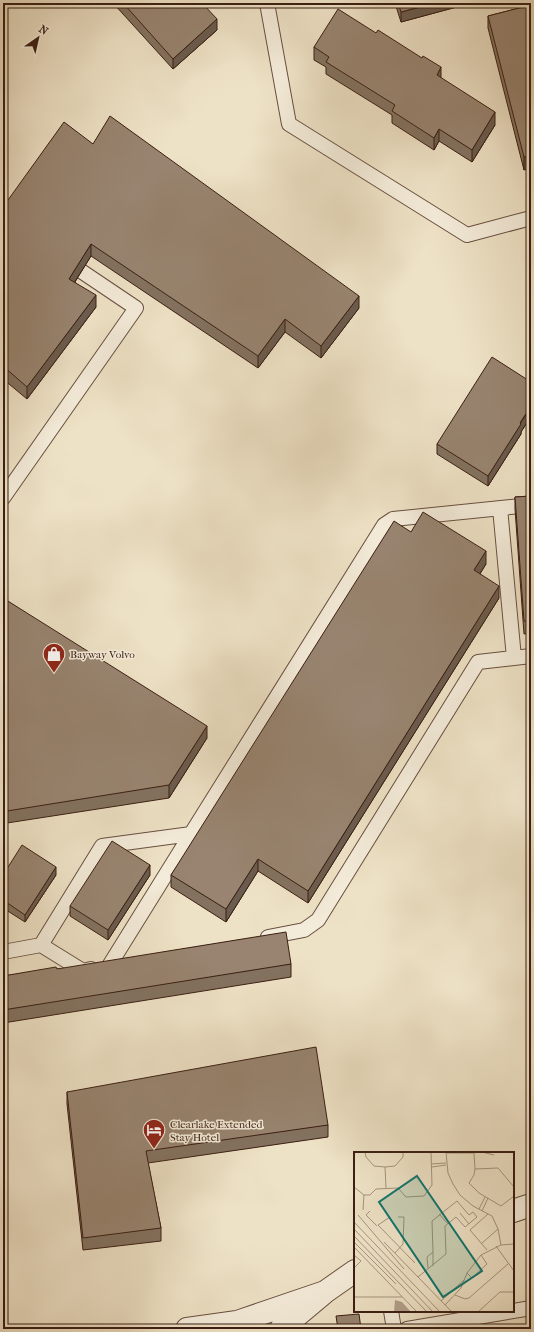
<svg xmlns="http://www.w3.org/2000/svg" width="534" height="1332" font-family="'IM FELL French Canon',serif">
<rect width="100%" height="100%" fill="#eee2c6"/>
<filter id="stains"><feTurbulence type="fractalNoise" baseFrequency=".005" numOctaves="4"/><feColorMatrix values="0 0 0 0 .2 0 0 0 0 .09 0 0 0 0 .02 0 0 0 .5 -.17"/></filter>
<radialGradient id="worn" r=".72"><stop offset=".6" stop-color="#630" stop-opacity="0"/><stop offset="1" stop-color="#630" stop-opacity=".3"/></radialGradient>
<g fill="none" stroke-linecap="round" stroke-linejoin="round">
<!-- service casing -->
<g stroke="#684f40" stroke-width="16">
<path id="service" d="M 267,3 L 289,124 L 467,235 L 531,218
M 3,498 L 136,308 L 81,271
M 500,508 L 514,658
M 268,937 L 304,930 L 318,920 L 478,662 L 531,656
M 41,945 L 102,846 L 191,834 L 384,525 L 393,519 L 531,505
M 3,952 L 41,945 L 83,971 L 91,969
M 109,966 L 191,834
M 391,1311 L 394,1329
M 407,1329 L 531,1308"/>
</g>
<!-- minor casing -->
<g stroke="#684f40" stroke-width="24">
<path id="minor" d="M 513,1211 L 531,1205
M 187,1329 L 237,1322 L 325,1292
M 281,1329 L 325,1292 L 355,1271"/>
</g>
<!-- service -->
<use href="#service" stroke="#f4ecda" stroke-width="14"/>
<!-- minor -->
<use href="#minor" stroke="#f4ecda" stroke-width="22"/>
</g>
<!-- wall -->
<path fill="#837260" stroke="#3b1e13" d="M 113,3 L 202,3 L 217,30 L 173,69 Z
M 395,3 L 479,3 L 465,7 L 464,5 L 401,22 Z
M 531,5 L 524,170 L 488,28 L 488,16 Z
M 314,47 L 441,79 L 495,125 L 472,162 L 439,141 L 434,150 L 392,123 L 392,115 L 326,74 L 326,67 L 314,60 Z
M 93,144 L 359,308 L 321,358 L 285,332 L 258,368 L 91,256 L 75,282 L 96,307 L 27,399 L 3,379 L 3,207 Z
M 531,382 L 531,422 L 531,416 L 521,432 L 521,434 L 488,486 L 437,454 L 437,444 Z
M 531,496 L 531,633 L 524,634 L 515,509 L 515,497 Z
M 411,532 L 486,564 L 480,574 L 499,598 L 308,903 L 258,871 L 226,922 L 171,887 L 171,875 Z
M 3,598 L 207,738 L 169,798 L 7,823 L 3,803 Z
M 3,875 L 56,875 L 25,922 L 3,908 Z
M 150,875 L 108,940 L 70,916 L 70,906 Z
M 291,964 L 291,977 L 3,1023 L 3,976 L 57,969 Z
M 67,1092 L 328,1125 L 328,1137 L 148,1163 L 161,1228 L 161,1241 L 83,1250 L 67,1104 Z"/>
<!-- shaded-wall -->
<path fill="#6a5c4e" stroke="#3b1e13" d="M 435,3 L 464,3 L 464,5 L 401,22 L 401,12 Z
M 465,3 L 479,3 L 465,7 Z
M 217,19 L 217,30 L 173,69 L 173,59 Z
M 441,67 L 441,80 L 437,75 Z
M 495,112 L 495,125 L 472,162 L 472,150 Z
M 439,129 L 439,141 L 434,150 L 434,138 Z
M 531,156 L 531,168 L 524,170 L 524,157 Z
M 91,244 L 91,256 L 69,291 L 69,279 Z
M 96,295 L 96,307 L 27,399 L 27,387 Z
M 359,296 L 359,308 L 321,358 L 321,346 Z
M 285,319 L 285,332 L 258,368 L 258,356 Z
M 531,406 L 531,416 L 521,432 L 521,434 L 488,486 L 488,476 Z
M 486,551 L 486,564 L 474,582 L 474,570 Z
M 499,586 L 499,598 L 308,903 L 308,891 Z
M 207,726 L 207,738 L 169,798 L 169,785 Z
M 258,859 L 258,871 L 226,922 L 226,909 Z
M 150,865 L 150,875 L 108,940 L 108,930 Z
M 56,867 L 56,875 L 25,922 L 25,915 Z"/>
<!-- building -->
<path fill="#988470" stroke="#3b1e13" d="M 123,3 L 202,3 L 217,19 L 173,59 Z
M 398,3 L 435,3 L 401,12 Z
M 531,5 L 531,156 L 524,157 L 488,16 Z
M 338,9 L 376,33 L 378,30 L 422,58 L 423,56 L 441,67 L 437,75 L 495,112 L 472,150 L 439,129 L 434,138 L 392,111 L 395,105 L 326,62 L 329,57 L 314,47 Z
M 110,116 L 359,296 L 321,346 L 285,319 L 258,356 L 91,244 L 69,279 L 96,295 L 27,387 L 3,366 L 3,207 L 64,122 L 93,144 Z
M 492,357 L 531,382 L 531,406 L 520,423 L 521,424 L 488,476 L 437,444 Z
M 531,496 L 531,621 L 524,621 L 515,497 Z
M 423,512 L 486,551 L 474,570 L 499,586 L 308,891 L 258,859 L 226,909 L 171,875 L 394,521 L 411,532 Z
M 3,598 L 207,726 L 169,785 L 7,811 L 3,791 Z
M 112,841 L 150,865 L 108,930 L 70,906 Z
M 22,845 L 56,867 L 25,915 L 3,900 L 3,875 Z
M 286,932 L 291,964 L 3,1010 L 3,976 L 56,967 L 57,969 Z
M 316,1047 L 328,1125 L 146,1151 L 161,1228 L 83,1238 L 67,1092 Z
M 359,1314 L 361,1329 L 338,1329 L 336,1316 Z"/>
<!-- icons -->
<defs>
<g id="shop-pin" transform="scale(1.15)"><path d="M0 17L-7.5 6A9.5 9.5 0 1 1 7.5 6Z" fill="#8f2418" stroke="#f4ecda"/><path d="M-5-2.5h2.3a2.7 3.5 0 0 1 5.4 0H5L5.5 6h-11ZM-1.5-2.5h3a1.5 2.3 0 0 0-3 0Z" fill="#fff"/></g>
<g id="hotel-pin" transform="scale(1.15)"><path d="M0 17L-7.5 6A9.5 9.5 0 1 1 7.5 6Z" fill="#8f2418" stroke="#f4ecda"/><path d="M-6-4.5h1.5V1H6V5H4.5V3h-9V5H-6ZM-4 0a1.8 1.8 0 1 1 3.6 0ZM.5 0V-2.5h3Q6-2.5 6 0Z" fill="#fff"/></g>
</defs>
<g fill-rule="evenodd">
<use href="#shop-pin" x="54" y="654"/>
<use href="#hotel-pin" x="154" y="1130"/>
</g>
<g text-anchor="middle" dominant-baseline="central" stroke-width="3" stroke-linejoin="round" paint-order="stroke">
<!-- poi labels -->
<g font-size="11" fill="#3b1e13" stroke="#f4ecda" text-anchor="start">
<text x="70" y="654">Bayway Volvo</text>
<text x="170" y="1124">Clearlake Extended<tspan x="170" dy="13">Stay Hotel</tspan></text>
</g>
</g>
<!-- overview -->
<g transform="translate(354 1152)">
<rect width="160" height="160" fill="#eee2c6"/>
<path d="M 41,148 L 48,150 L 57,160 L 40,160 Z" fill="#b19f89"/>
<path fill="none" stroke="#a6947e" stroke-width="1" d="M 11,0 L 12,5 L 20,14 L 31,15 L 41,14 L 49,5 L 49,0M 92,0 L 94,21 L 99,32 L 106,43 L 119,54 L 138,64 L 144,77 L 147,93M 128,0 L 140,3M 92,1 L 120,1 L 121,17M 77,12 L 92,11M 31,15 L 32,36M 78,15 L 92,13M 0,35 L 10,43 L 16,43 L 22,37 L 44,36 L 52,45 L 70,44 L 78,33 L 77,0M 160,35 L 144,16 L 121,17 L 120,23 L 115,31 L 125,41 L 147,54 L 160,44M 125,57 L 131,45M 9,58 L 10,43M 16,59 L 12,63 L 23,74M 128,59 L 134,46M 106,61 L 115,72M 85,62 L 94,72M 4,63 L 50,117M 36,65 L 24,73 L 61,111M 0,70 L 86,160M 0,77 L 79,160M 0,84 L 73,160M 0,90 L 42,132M 30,90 L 98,160M 127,92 L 144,77M 142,94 L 160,119M 0,95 L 63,160M 133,98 L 116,78 L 134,62M 79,100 L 79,114M 41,101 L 49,92 L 50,65 L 44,65M 0,103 L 7,109 L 0,116M 113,121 L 118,126 L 133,112 L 127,103M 64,125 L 92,102 L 91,74 L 102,65 L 111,75 L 123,65 L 119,60 L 115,63 L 103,49 L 78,69 L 79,100 L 73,105 L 74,116M 101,143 L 111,147 L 115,146 L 154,112M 0,145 L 48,145M 87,149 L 110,128M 91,153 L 107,136 L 113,121 L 127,103 L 147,93 L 160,92M 124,160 L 146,140 L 160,140"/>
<path fill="#0f766e" fill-opacity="0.15" stroke="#0f766e" stroke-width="2" d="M 63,24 L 128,119 L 89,145 L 25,50 Z"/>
<rect width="160" height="160" fill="none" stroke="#3b1e13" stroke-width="2"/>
</g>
<!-- margin -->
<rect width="534" height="1332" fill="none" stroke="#eee2c6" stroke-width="16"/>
<rect x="4" y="4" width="526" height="1324" fill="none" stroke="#3b1e13" stroke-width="2"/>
<rect x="8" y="8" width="518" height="1316" fill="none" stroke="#3b1e13"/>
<!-- north arrow -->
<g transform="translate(38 38) rotate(34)" stroke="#f4ecda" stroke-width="3" paint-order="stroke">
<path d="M0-3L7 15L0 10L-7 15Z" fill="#3b1e13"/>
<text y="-6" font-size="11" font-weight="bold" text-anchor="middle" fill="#3b1e13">N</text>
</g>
<rect width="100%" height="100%" filter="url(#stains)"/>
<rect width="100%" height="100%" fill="url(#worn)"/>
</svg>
